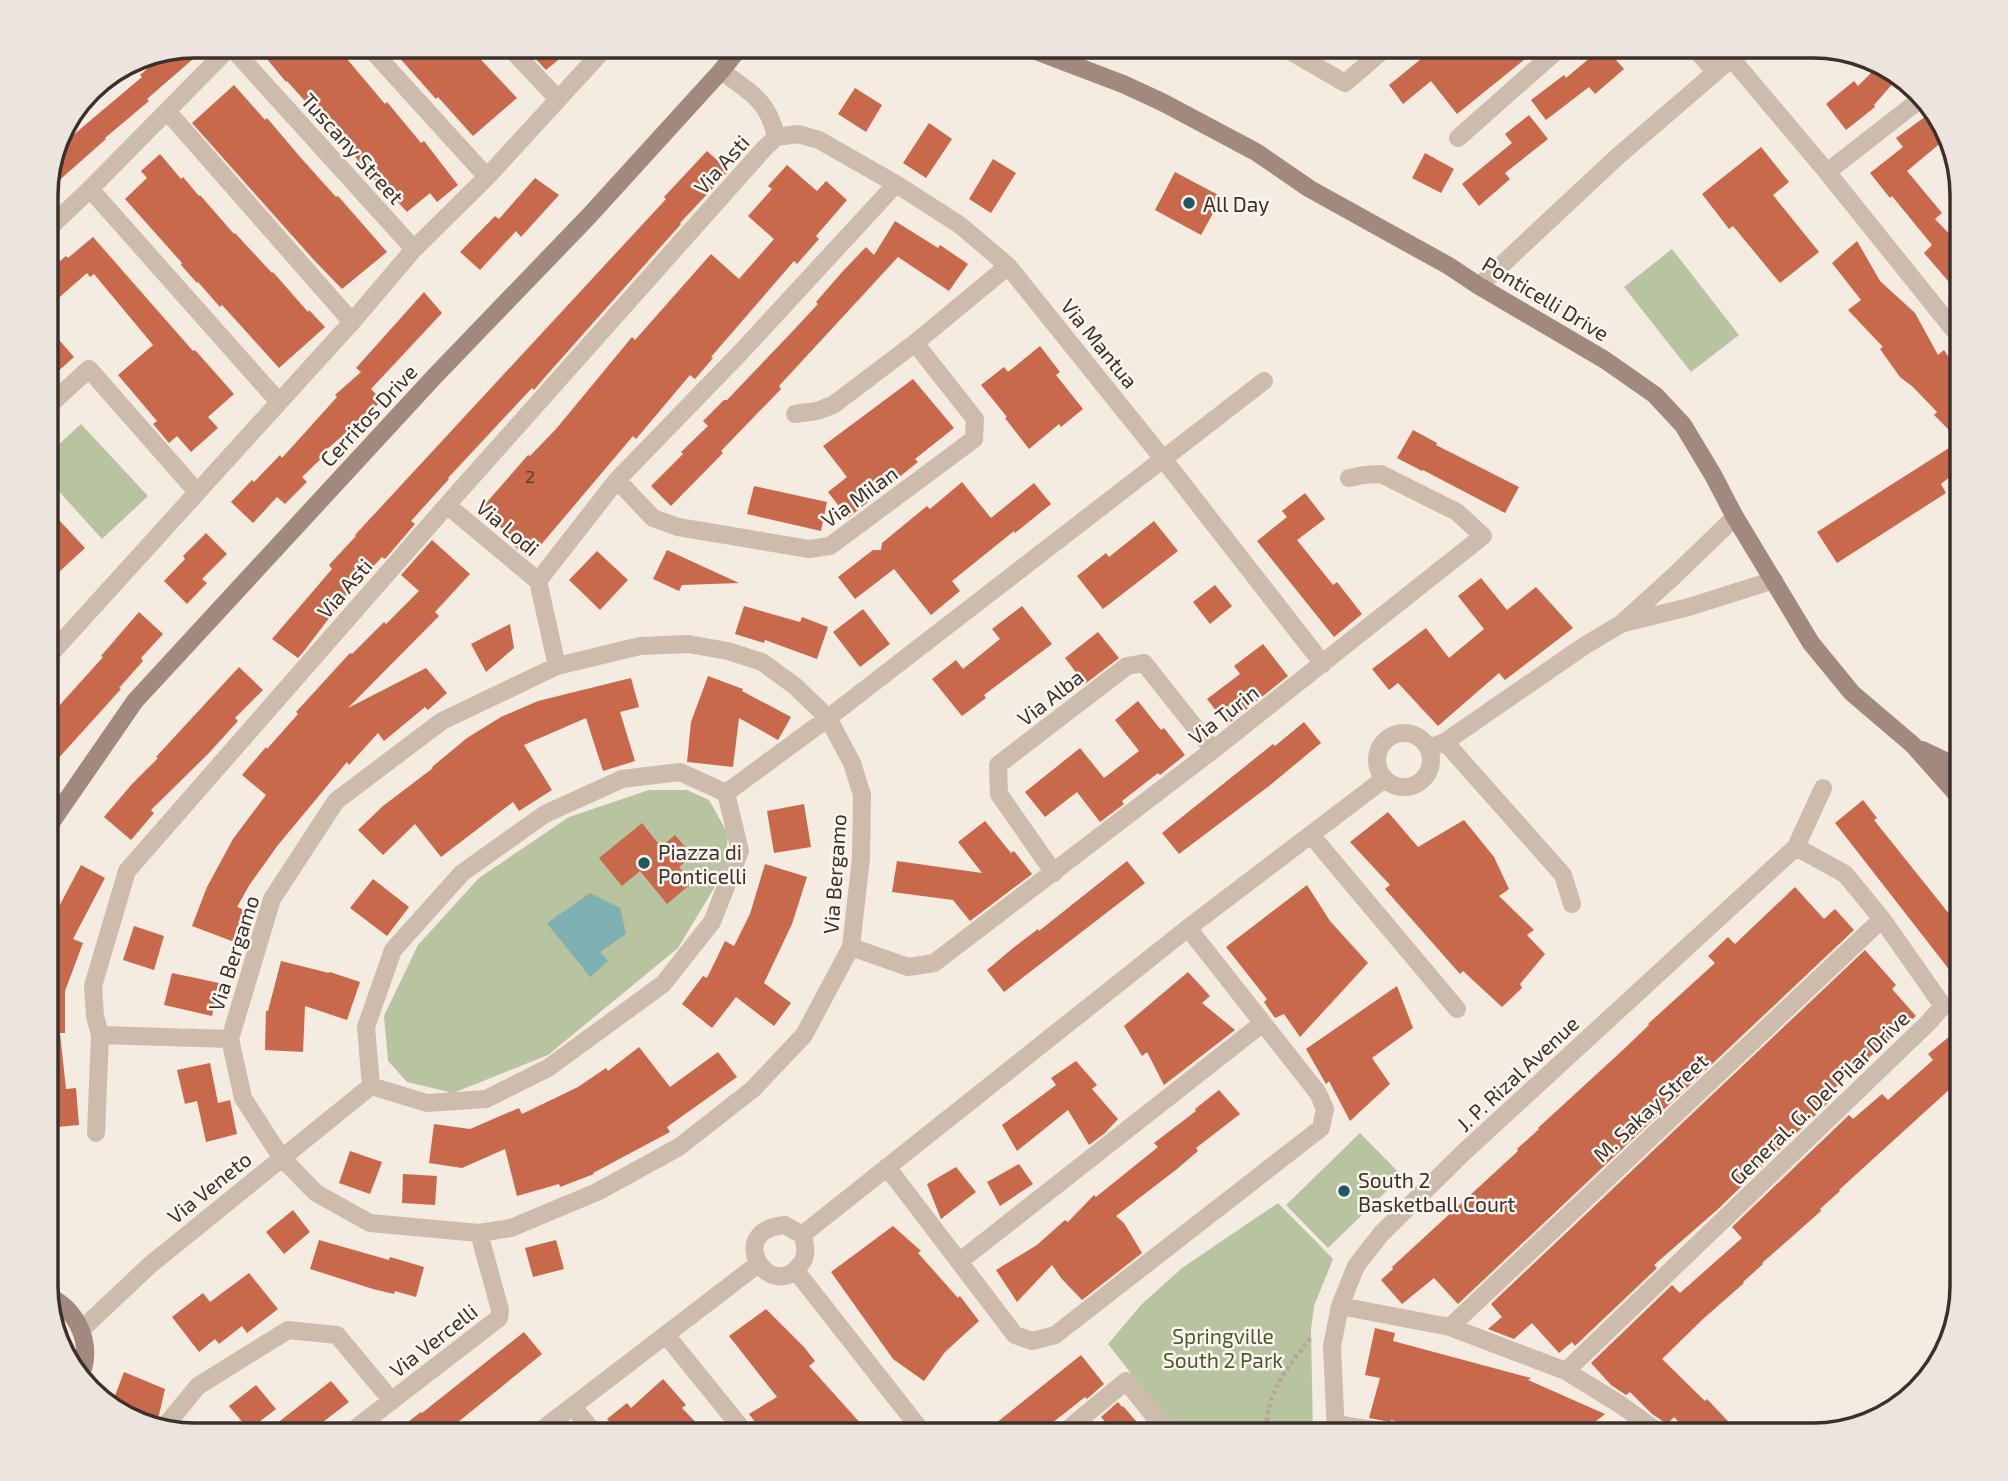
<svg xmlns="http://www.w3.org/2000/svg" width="2008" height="1481" font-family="'Exo 2',sans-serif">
<rect width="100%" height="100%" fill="#f4ebe1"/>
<!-- green -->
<path fill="#b8c4a0" d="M 1672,249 L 1739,335 L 1691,372 L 1624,287 Z
M 81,424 L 148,496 L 102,539 L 46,477 L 46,456 Z
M 649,790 L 687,790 L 709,800 L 728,834 L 725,870 L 678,948 L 548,1055 L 453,1093 L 407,1082 L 388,1061 L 384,1016 L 418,945 L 479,878 L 569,817 Z
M 1360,1133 L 1402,1176 L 1328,1248 L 1286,1205 Z
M 1278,1203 L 1333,1259 L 1314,1306 L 1311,1329 L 1313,1435 L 1179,1435 L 1108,1344 L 1141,1305 L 1182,1268 Z"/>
<!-- water -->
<path fill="#7fb0b2" d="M 590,893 L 620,908 L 626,934 L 600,952 L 608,961 L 590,977 L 547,923 Z"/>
<!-- building -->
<path fill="#c8694b" d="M 194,46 L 208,46 L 147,99 L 149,101 L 105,138 L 106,139 L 46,192 L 46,184 L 56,147 L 59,147 L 142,77 L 140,75 L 169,50 Z
M 283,46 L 336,46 L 385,104 L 387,102 L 421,143 L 424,141 L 458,185 L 437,202 L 430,193 L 407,212 L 377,179 L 375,181 L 324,119 L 322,120 L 287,81 L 286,82 L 267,59 Z
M 389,46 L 468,46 L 517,98 L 473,136 L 438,97 L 436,99 Z
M 524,46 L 575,46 L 546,70 Z
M 1437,46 L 1541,46 L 1457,114 L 1431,81 L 1403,104 L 1389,85 Z
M 1604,46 L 1624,69 L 1595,94 L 1589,87 L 1546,120 L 1531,100 L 1564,75 L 1566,78 Z
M 1877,67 L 1891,72 L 1895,81 L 1874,105 L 1875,107 L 1846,130 L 1826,104 L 1854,81 L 1858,86 Z
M 234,85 L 265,120 L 267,118 L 301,158 L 336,197 L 338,196 L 387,252 L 342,289 L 313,259 L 192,123 Z
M 855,88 L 882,105 L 866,132 L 838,114 Z
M 1933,111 L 1947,128 L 1949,136 L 1907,171 L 1942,213 L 1935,219 L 1962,247 L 1962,297 L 1924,253 L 1932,245 L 1892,196 L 1890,198 L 1870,173 L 1903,147 L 1896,138 Z
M 1529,115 L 1548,139 L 1505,173 L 1510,179 L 1479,206 L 1462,184 L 1512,143 L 1505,134 Z
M 929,123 L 952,139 L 926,178 L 903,163 Z
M 1761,147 L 1789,182 L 1773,195 L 1819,252 L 1780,283 L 1733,226 L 1729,229 L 1702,194 Z
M 707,151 L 729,171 L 680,223 L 681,224 L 545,377 L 534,390 L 532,388 L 448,478 L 449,479 L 411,521 L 415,524 L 385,559 L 382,557 L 349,592 L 304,651 L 298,658 L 272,639 L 332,569 L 329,565 L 356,536 L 355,535 L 666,199 L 664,197 Z
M 1425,153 L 1454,169 L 1441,193 L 1412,178 Z
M 160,154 L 181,179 L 183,177 L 199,196 L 200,195 L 234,234 L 235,233 L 272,273 L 273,272 L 308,312 L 309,310 L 325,327 L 279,368 L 222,305 L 220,307 L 198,282 L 197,283 L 181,265 L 182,263 L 125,199 L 147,178 L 141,171 Z
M 993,159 L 1016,173 L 991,213 L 969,199 Z
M 787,165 L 817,191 L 826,181 L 847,200 L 816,236 L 819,239 L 797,264 L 794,261 L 711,357 L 713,358 L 695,379 L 690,375 L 636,439 L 633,436 L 529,559 L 506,539 L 510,535 L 480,510 L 528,455 L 530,456 L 556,429 L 632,337 L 635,340 L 711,254 L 739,279 L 774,239 L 748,216 L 772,189 L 768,186 Z
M 1175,172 L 1222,197 L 1201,235 L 1155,210 Z
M 535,178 L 559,195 L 521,237 L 516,231 L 480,270 L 460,252 L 495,216 L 499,219 Z
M 895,221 L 938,248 L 940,245 L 968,264 L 949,291 L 898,257 L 779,386 L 781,389 L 721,451 L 723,453 L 671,506 L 651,486 L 683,454 L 681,452 L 708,426 L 703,421 L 724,400 L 727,400 L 790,334 L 818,304 L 816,302 L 843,271 L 866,247 L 874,255 Z
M 93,237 L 193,351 L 195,350 L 234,394 L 208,417 L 218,428 L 191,452 L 177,436 L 169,443 L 153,424 L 157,421 L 118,375 L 153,345 L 94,274 L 90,277 L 87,273 L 46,309 L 46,273 L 66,256 L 68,258 Z
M 1857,241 L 1880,281 L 1915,313 L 1938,355 L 1944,350 L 1962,378 L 1962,467 L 1941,484 L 1946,493 L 1837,563 L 1817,532 L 1960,441 L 1934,415 L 1937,412 L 1913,387 L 1900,377 L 1880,349 L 1883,347 L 1848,310 L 1861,300 L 1832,263 Z
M 424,292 L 442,313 L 371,389 L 382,400 L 362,421 L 361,420 L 326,450 L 328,452 L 302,477 L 307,482 L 285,504 L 277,497 L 253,523 L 231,502 L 252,480 L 254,482 L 280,455 L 282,458 L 337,397 L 335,395 L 361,372 L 356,368 Z
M 46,325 L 74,357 L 46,382 Z
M 1040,346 L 1060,372 L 1056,375 L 1083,409 L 1061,427 L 1059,424 L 1029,449 L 1005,418 L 1007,417 L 981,385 L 1004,367 L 1008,372 Z
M 913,379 L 954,428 L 915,459 L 918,462 L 848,518 L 828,492 L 847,477 L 823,446 Z
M 1413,430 L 1437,443 L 1436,445 L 1519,487 L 1505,513 L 1423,470 L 1422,471 L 1397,458 Z
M 962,482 L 991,518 L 1034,483 L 1051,504 L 1015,533 L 1014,531 L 952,581 L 960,591 L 931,615 L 894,569 L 855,599 L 838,577 L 873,550 L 881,550 L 882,543 L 927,506 L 930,509 Z
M 754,486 L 827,502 L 821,531 L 747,514 Z
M 1305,493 L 1325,519 L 1297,540 L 1333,585 L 1337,582 L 1362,614 L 1334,637 L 1257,541 L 1287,517 L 1282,511 Z
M 59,520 L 85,548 L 46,584 L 46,532 Z
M 1154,521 L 1178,551 L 1103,609 L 1077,576 L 1106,553 L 1109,557 Z
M 206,533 L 227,554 L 202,579 L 207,583 L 187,604 L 164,581 L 185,559 L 183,556 Z
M 432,540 L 470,574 L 435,612 L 439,616 L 348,708 L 426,668 L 447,693 L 428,710 L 425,707 L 384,741 L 378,733 L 349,765 L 347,762 L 278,845 L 250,884 L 237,907 L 250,912 L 237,943 L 192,926 L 207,887 L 233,839 L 266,795 L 242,775 L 266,747 L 267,749 L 298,714 L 296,712 L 350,653 L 352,654 L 384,622 L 386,624 L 419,591 L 401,575 Z
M 667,550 L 739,583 L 682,585 L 679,591 L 653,579 Z
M 597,551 L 628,580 L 600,610 L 569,580 Z
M 1481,578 L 1507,610 L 1536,587 L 1573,628 L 1505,680 L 1499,673 L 1438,726 L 1398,683 L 1389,690 L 1372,669 L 1426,628 L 1449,658 L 1484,629 L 1458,596 Z
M 1215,585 L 1232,606 L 1210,624 L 1193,602 Z
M 744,606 L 800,622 L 802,617 L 828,627 L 817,659 L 765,640 L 764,643 L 735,634 Z
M 1022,606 L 1052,644 L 984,695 L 986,698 L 962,716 L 932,679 L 956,660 L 963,669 L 1000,639 L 992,629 Z
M 863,609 L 890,644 L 860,667 L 833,632 Z
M 139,612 L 163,634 L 141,658 L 143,661 L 119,688 L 121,689 L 46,772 L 46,732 L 54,722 L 49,717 L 103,657 L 101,656 Z
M 510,624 L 514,648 L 486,672 L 471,644 Z
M 1098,632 L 1119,658 L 1085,684 L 1065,658 Z
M 1263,644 L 1288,676 L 1227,725 L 1207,699 L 1240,674 L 1234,666 Z
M 239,667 L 263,690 L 235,718 L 238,721 L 208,754 L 151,810 L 154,813 L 131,840 L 104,817 L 132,784 L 158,758 L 156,757 Z
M 708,676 L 743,689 L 742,691 L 791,717 L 778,740 L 739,718 L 733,767 L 687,762 L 691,722 Z
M 631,678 L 639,707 L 620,712 L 635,761 L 603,771 L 586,718 L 524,745 L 552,790 L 519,811 L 513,802 L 441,857 L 415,824 L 383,855 L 358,830 L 383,806 L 433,768 L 432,767 L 467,738 L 501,717 L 538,701 Z
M 1138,701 L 1161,730 L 1164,728 L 1185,755 L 1160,775 L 1158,773 L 1122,801 L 1124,804 L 1100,822 L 1077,792 L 1045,817 L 1025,792 L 1080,748 L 1104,778 L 1139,751 L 1115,720 Z
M 1304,722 L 1321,743 L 1269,786 L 1179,854 L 1162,833 L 1273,744 L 1275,746 Z
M 1863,800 L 1877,818 L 1874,820 L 1962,930 L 1962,986 L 1835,823 Z
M 804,804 L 811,847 L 774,853 L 767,811 Z
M 1388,812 L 1418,847 L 1464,820 L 1494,857 L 1509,889 L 1499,896 L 1534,930 L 1527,935 L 1545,954 L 1520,984 L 1522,988 L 1502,1007 L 1463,971 L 1460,974 L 1385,889 L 1390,885 L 1350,842 Z
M 985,821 L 1011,853 L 1014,851 L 1032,874 L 970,921 L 953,900 L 892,892 L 897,861 L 982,873 L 958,842 Z
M 642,823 L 661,847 L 675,835 L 693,856 L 679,867 L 692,883 L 667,904 L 640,871 L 622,886 L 599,858 Z
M 1127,861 L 1145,883 L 1004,992 L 987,970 L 1013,948 L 1038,929 L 1039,931 Z
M 765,864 L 807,877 L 792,924 L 764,983 L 791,1003 L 774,1026 L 736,997 L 712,1028 L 682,1004 L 703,976 L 707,978 L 725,941 L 734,946 L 750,914 Z
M 81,865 L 105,878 L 73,939 L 83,943 L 65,991 L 65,1033 L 60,1033 L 66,1089 L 76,1088 L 79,1125 L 46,1128 L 46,931 Z
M 373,879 L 409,907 L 387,936 L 350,908 Z
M 1307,885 L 1330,921 L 1368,963 L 1300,1037 L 1284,1014 L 1275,1018 L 1264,1002 L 1267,999 L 1226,947 Z
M 1795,887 L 1824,919 L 1835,909 L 1854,930 L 1458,1304 L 1434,1278 L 1402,1304 L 1381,1280 L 1393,1269 L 1392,1267 L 1518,1151 L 1517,1149 L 1539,1129 L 1538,1128 L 1625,1048 L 1649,1025 L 1648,1024 L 1715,963 L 1708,956 L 1728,937 L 1735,944 Z
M 134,926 L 164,936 L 154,970 L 123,960 Z
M 1865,950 L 1896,985 L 1892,989 L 1916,1016 L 1830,1092 L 1834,1097 L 1717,1210 L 1654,1265 L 1657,1268 L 1575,1346 L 1572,1342 L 1559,1353 L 1532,1323 L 1514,1339 L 1488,1329 L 1502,1317 L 1491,1304 Z
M 281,961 L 329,973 L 330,972 L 360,982 L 347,1020 L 305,1006 L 303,1052 L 265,1050 L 266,1011 L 268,1011 Z
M 1188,972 L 1210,996 L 1202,1003 L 1235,1030 L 1164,1085 L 1147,1052 L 1142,1056 L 1124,1026 Z
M 172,973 L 219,983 L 212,1016 L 164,1005 Z
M 1397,986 L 1413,1028 L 1372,1058 L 1390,1084 L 1350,1121 L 1329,1081 L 1326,1084 L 1306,1049 Z
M 1950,1036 L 1962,1051 L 1962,1078 L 1839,1190 L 1840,1191 L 1820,1209 L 1821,1211 L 1762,1263 L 1763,1264 L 1743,1282 L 1744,1283 L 1703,1319 L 1662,1359 L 1705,1401 L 1707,1399 L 1742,1436 L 1692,1436 L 1674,1417 L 1667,1424 L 1652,1414 L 1630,1392 L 1626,1395 L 1611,1385 L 1591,1363 L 1672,1285 L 1680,1293 L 1742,1238 L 1732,1227 L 1849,1115 L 1853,1119 L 1882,1094 L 1888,1100 L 1933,1060 L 1928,1054 Z
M 639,1047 L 670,1087 L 718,1052 L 737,1077 L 667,1127 L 670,1132 L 593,1173 L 594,1174 L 560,1187 L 559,1184 L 517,1196 L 505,1149 L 462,1168 L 429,1163 L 434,1124 L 470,1129 L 519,1108 L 522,1114 L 578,1087 L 606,1068 L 608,1071 Z
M 1076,1061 L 1097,1085 L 1092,1089 L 1118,1119 L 1105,1133 L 1089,1145 L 1068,1110 L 1017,1151 L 1002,1125 L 1056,1085 L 1051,1078 Z
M 210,1063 L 218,1103 L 230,1100 L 237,1134 L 206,1142 L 197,1101 L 185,1104 L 177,1070 Z
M 1219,1090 L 1240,1114 L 1196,1148 L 1198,1151 L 1177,1169 L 1116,1216 L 1124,1223 L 1142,1253 L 1082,1300 L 1061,1278 L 1052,1265 L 1017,1302 L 996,1270 L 1037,1245 L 1065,1220 L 1068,1222 L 1094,1195 L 1096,1197 L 1158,1147 L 1154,1143 L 1196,1111 L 1195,1109 Z
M 350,1151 L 382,1162 L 370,1194 L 339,1183 Z
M 1019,1164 L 1033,1184 L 1000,1206 L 987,1182 Z
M 956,1167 L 976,1192 L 941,1219 L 927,1184 Z
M 403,1174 L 437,1176 L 435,1205 L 402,1203 Z
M 293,1210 L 310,1232 L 284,1254 L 266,1232 Z
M 893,1226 L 921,1251 L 918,1253 L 958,1298 L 960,1296 L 979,1321 L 945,1352 L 924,1381 L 893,1359 L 831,1272 Z
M 319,1240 L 389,1260 L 390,1257 L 424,1267 L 416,1297 L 395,1291 L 394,1294 L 373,1289 L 310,1269 Z
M 556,1240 L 564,1269 L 533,1277 L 525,1248 Z
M 249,1273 L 278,1309 L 247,1333 L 242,1326 L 219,1344 L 215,1339 L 199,1352 L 172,1317 L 203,1293 L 210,1302 Z
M 766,1309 L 804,1347 L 815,1361 L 809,1366 L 871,1435 L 765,1435 L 749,1414 L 777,1397 L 729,1336 Z
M 1375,1328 L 1395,1333 L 1393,1341 L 1531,1378 L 1528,1380 L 1605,1414 L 1595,1422 L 1619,1436 L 1443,1435 L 1391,1420 L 1390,1422 L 1369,1418 L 1380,1378 L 1365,1375 Z
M 524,1332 L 542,1354 L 442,1435 L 391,1435 L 421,1412 L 422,1413 Z
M 1081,1355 L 1104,1384 L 1087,1399 L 1085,1397 L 1037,1435 L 981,1435 Z
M 124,1372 L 165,1389 L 159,1415 L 155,1422 L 111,1406 Z
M 663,1379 L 686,1405 L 682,1408 L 708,1435 L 620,1435 L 607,1419 L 627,1403 L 631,1408 Z
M 331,1381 L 349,1402 L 306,1435 L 262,1435 Z
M 256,1385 L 276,1409 L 249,1430 L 229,1406 Z
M 1118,1402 L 1122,1407 L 1123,1406 L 1148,1435 L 1116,1435 L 1101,1417 Z"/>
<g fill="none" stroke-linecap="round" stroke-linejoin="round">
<!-- path -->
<path stroke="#b9a596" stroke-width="4.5" stroke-dasharray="3.5 3.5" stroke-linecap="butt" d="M 1268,1435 C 1261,1399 1290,1364 1311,1337"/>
<!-- street -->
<path stroke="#cdbbac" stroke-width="18" d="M 230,46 L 414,249
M 368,46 L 487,177
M 508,46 L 558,99
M 1281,46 L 1345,83 L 1388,46
M 1693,46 L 1715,72
M 1731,58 L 1827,172 L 1962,340
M 1059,59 L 1064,46
M 721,71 C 749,91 769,101 776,137
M 167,111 L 352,322
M 776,137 L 798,134 L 819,140 L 896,184 L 960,225 L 1008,266 L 1164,460 L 1323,664
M 1458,138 L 1562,46
M 1827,172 L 1922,98
M 90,189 L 279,402
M 46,231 L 90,189 L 231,46
M 1479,286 L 1617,157 L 1746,46
M 46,408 L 89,369 L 197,492
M 795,414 L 817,411 L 833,405 L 915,343 L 1008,266
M 617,480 L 653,518 L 678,527 L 809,549 L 830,546 L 974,439 L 975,419 L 915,343
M 447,505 L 538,581 L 557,666
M 538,581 L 617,480 L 741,352 L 896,184
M 1624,623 L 1689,607 L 1774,580
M 688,644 L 728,651 L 762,662 L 795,686 L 828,718 L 852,763 L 862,795 L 861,858 L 851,947 L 804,1035 L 753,1089 L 679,1147 L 597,1192 L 511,1228 L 479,1233 L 370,1223 L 316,1193 L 281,1157 L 243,1098 L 230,1039 L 272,899 L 336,801 L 442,721 L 557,666 L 640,646 Z
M 46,659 L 352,322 L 414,249 L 487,177 L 607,46
M1377 760a27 27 0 1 1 54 0a27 27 0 1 1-54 0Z
M 1445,742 L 1563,875 L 1572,904
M 1429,748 L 1445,742 L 1584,646 L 1621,624 L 1674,576 L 1735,517
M 680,772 L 726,793 L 740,851 L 712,922 L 663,984 L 548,1068 L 486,1099 L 427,1103 L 371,1086 L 366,1027 L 393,950 L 462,873 L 545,814 L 622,779 Z
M 726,793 L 828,718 L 1264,381
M 1311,835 L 1457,1009
M 1054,873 L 999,794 L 998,765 L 1127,666 L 1144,663 L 1213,750
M 851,947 L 908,967 L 934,963 L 1213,750 L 1483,536 L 1457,512 L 1381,474 L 1364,475 L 1349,478
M 100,1035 L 230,1039
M 96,1133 L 100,1035 L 95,1016 L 93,986 L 127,871 L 447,505 L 762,151 L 776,137
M 887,1167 L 1015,1335 L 1032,1341 L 1055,1335 L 1321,1128 L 1325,1109 L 1318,1093 L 1188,928
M 785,1225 L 802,1235 C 806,1245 808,1256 800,1265 C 770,1304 723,1230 785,1225 Z
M 802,1235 L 1188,928 L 1384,779
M 960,1261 L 1263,1023
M 796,1271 L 920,1429
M 1340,1306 L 1450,1327 L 1566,1371 L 1621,1405 L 1662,1435
M 1450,1327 L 1882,919
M 81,1330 L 150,1265 L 371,1086
M 666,1335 L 747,1435
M 1566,1371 L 1928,1023 L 1943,1006 L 1882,919 L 1845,874 L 1796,847
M 573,1407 L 596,1435
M 1336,1424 L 1402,1435
M 165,1426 L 198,1386 L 288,1330 L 337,1335 L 392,1401
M 347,1435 L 499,1318 L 500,1310 L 479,1233
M 535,1435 L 758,1264
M 1061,1435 L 1126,1381 L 1169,1435
M 1336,1435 L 1332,1346 L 1340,1306 L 1356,1266 L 1381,1234 L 1463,1153 L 1796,847 L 1823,788"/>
<!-- secondary -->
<path stroke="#a18a7d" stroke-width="18" d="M 1023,46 L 1123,84 L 1162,102 L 1256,152 L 1310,189 L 1449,266 L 1479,286 L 1605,360 L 1655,395 L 1683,425 L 1713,475 L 1735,517 L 1811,643 L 1852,693 L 1913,745 L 1962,800
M 1922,750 L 1962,769
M 46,830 L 135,701 L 434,377 L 589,216 L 721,71 L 741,46
M 46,1295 C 78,1309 94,1345 80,1377"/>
</g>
<!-- markers -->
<g fill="#1f5a5e" stroke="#fbf5ee" stroke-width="2.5">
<circle cx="1189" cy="203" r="7"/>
<circle cx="644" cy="863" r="7"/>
<circle cx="1344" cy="1191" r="7"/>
</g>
<g text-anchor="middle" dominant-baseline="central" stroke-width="5" stroke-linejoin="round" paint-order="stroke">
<!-- number labels -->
<g font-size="18" fill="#5e3e33">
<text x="530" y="476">2</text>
</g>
<!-- street labels -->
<g font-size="21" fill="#3b302b" stroke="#fbf5ee">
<text transform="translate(353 148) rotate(48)">Tuscany Street</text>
<text transform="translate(721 164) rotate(-48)">Via Asti</text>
<text transform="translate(1546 298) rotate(31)">Ponticelli Drive</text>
<text transform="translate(1100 343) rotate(51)">Via Mantua</text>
<text transform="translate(368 415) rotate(-47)">Cerritos Drive</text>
<text transform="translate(859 496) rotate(-36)">Via Milan</text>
<text transform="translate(508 527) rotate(40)">Via Lodi</text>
<text transform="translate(344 588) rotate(-49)">Via Asti</text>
<text transform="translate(1050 697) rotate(-38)">Via Alba</text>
<text transform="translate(1223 714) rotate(-38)">Via Turin</text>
<text transform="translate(834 874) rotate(-86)">Via Bergamo</text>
<text transform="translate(233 953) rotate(-72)">Via Bergamo</text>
<text transform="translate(1517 1073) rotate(-43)">J. P. Rizal Avenue</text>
<text transform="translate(1819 1097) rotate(-44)">General. G. Del Pilar Drive</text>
<text transform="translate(1650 1107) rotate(-43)">M. Sakay Street</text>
<text transform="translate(209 1187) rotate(-39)">Via Veneto</text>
<text transform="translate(433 1340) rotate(-38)">Via Vercelli</text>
</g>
<!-- poi labels -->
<g font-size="21" fill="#3b302b" stroke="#fbf5ee" text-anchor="start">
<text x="1203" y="203">All Day</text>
<text x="658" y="851">Piazza di<tspan x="658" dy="24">Ponticelli</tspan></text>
<text x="1358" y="1179">South 2<tspan x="1358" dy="24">Basketball Court</tspan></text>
</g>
<!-- park labels -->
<g font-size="21" fill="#4a5a2e" stroke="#fbf5ee">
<text x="1223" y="1335">Springville<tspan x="1223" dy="24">South 2 Park</tspan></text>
</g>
</g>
<!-- crop -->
<path d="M0 0H2008V1481H0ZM195 58H1813A137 137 0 0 1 1950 195V1286A137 137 0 0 1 1813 1423H195A137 137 0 0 1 58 1286V195A137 137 0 0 1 195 58Z" fill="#ece5de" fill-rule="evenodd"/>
<path fill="none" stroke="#3b302b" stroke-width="3.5" d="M195 58H1813A137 137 0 0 1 1950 195V1286A137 137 0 0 1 1813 1423H195A137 137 0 0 1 58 1286V195A137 137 0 0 1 195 58Z"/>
</svg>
